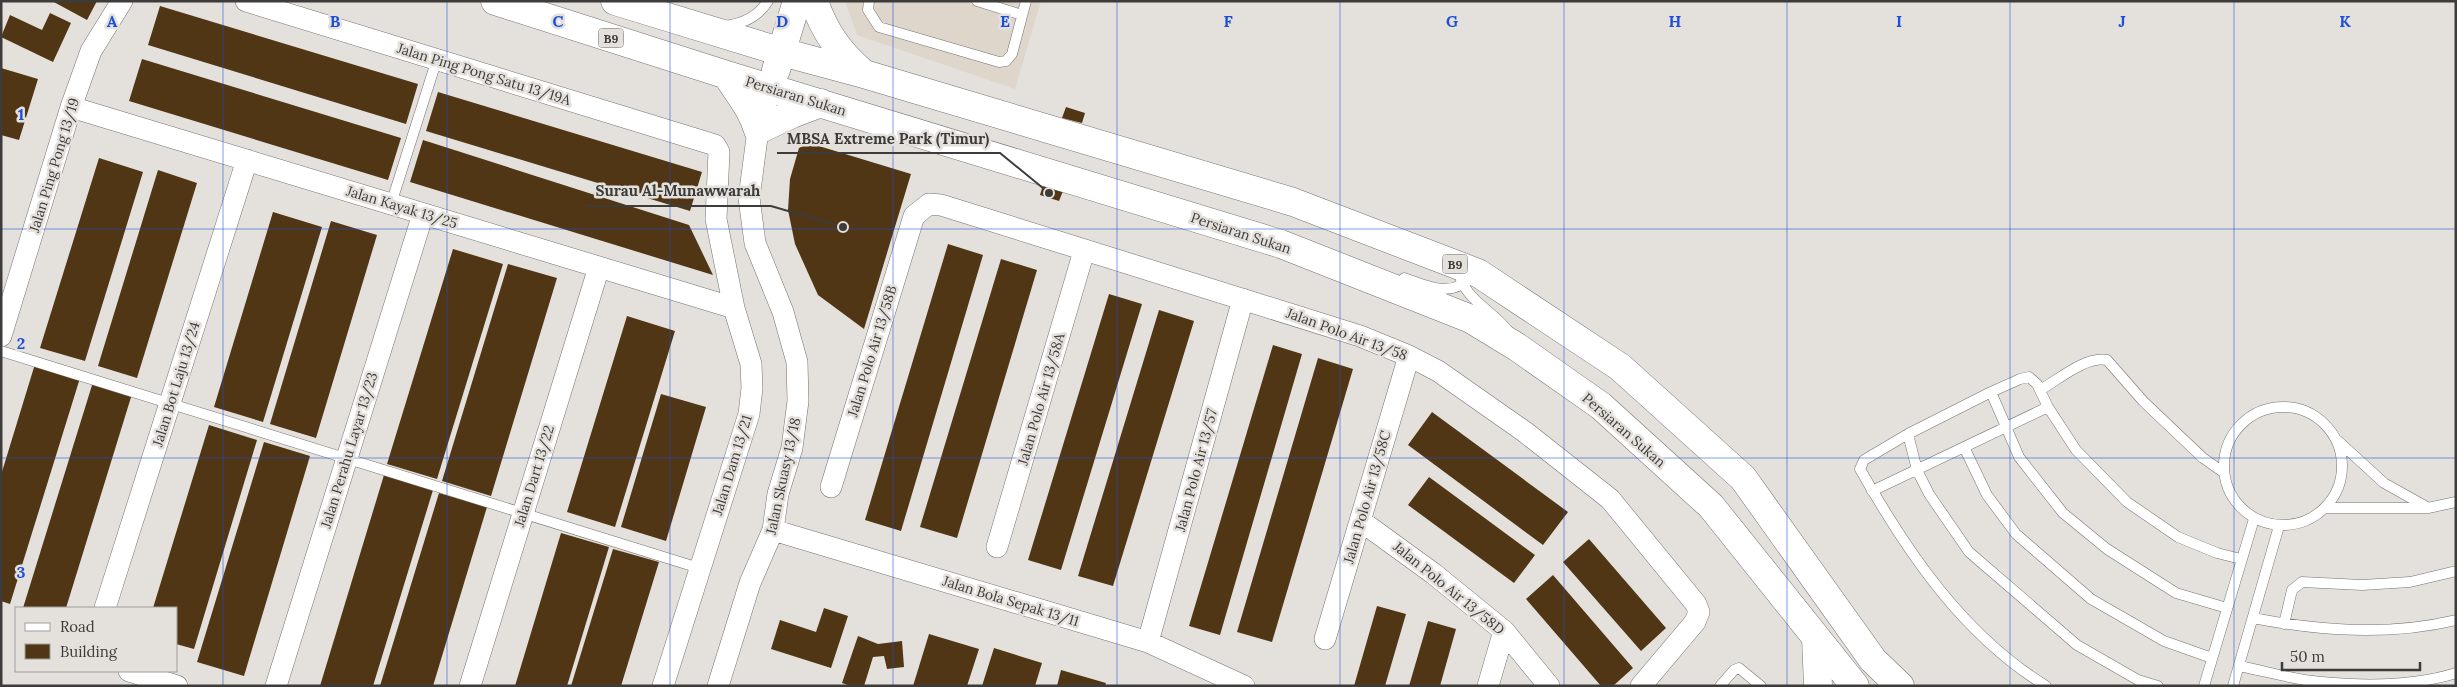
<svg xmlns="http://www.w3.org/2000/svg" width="2457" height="687" font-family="Lora,serif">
<rect width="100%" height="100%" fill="#e4e0dc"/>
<!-- built -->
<path fill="#ded5cb" d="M 845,1 L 1041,1 L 1015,89 L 857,35 Z"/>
<!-- building -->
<path fill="#513615" d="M 52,1 L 97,1 L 87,20 Z
M 160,6 L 418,84 L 406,124 L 148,45 Z
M 50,13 L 71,23 L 53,62 L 1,37 L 10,15 L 42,30 Z
M 142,59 L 401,138 L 388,180 L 129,101 Z
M 1,68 L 38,79 L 19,140 L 1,135 Z
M 438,92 L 702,172 L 690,211 L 426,131 Z
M 1066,107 L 1085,113 L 1082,123 L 1062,118 Z
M 423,140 L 689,225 L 713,275 L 410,182 Z
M 809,143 L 911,174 L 864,329 L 818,295 L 795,244 L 788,210 L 790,179 L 799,148 Z
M 99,158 L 143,172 L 85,361 L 40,348 Z
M 158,170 L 197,183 L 137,378 L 98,366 Z
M 1043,185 L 1063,191 L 1059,201 L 1040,195 Z
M 273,212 L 322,227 L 263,422 L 214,407 Z
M 331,221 L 377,235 L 316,438 L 270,424 Z
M 948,244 L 983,255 L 901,531 L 865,520 Z
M 453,249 L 503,264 L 437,479 L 387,464 Z
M 1001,259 L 1037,270 L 957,538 L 920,527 Z
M 508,264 L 557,278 L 491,496 L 442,481 Z
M 1109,294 L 1142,304 L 1061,570 L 1028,560 Z
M 1159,310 L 1194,321 L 1113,586 L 1078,576 Z
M 627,316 L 675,331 L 615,527 L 567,512 Z
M 1273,345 L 1302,354 L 1220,635 L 1189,626 Z
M 1318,358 L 1353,369 L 1272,642 L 1237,632 Z
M 35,364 L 80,378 L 10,604 L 1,601 L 1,475 Z
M 93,382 L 132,394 L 66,608 L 23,608 Z
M 661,394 L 706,407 L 666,541 L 621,527 Z
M 1432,412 L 1568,512 L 1543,545 L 1408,445 Z
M 209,425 L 257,440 L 194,649 L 176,644 L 176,608 L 153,608 Z
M 264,442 L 310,456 L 244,676 L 197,662 Z
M 384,475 L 433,490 L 373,686 L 320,686 Z
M 1429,477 L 1535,555 L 1514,583 L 1408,505 Z
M 439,493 L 487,507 L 433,686 L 380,686 Z
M 561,533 L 609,547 L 567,686 L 515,686 Z
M 1589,539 L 1666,628 L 1641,651 L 1563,562 Z
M 613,549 L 659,562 L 621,686 L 571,686 Z
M 1553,575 L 1633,668 L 1613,686 L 1601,686 L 1526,599 Z
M 1377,606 L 1406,614 L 1385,686 L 1354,686 Z
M 824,608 L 848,616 L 831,668 L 771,649 L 780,620 L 816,632 Z
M 1428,621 L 1456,629 L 1440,686 L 1409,686 Z
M 929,634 L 979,649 L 967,686 L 913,686 Z
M 858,636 L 878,644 L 902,641 L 904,667 L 887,669 L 884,656 L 873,657 L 864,686 L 851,686 L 842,683 Z
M 994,648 L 1042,663 L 1035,686 L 982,686 Z
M 1061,670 L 1106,683 L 1105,686 L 1057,686 Z"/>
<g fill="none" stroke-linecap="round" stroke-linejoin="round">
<!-- lane casing -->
<g stroke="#767370" stroke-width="11">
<path id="lane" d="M 869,1 L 868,10 L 879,27 L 999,62 L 1006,61 L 1012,54 L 1026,1
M 977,1 L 1022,15
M 724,26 C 742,24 758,17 768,1
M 391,204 L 437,59
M 1404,278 C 1432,288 1450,298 1476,275
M 1461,280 C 1471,303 1494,312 1508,331
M 1,351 L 699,568
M 2040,390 C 2058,380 2085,356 2107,360 L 2143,401 L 2203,458 L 2223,472
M 1991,392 L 2019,457 L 2063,513 L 2107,549 L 2176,593 L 2227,608
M2224 466a59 59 0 1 1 118 0a59 59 0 1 1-118 0Z
M 1908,434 L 1917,470 L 1929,494 L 1969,552 L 2077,645 L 2138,680 L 2158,686
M 2337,440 L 2384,483 L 2427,507
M 1964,447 L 1987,495 L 2016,534 L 2091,599 L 2164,641 L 2212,658
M 1872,491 L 2048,407
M 2326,508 L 2428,508 L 2456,502
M 2253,618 C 2320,631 2388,636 2456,620
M 2284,624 L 2292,590 L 2302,582 L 2362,585 L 2410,582 L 2456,571
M 2239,666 C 2266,671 2294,680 2322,682 C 2365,686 2415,686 2456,673
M 1720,686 L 1734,670 L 1739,668 L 1761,686
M 2046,686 C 1963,635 1907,552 1860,469 L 1864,460 L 1908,434 L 1991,392 L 2020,379 L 2029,377 L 2037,384 L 2048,407 L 2076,450 L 2127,502 L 2178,537 L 2217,553 L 2241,559
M 2204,686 L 2254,519
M 2233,686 L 2279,526"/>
</g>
<!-- street casing -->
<g stroke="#767370" stroke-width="22">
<path id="street" d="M 246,1 L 715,145 L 719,152 L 716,219 L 734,308 L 751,364 L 752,388 L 749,414 L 663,686
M 71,107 L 734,308
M 1,336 L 71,107 L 91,51 L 122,1
M 831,487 L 914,216 L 929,204 L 941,205 L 1360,336 L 1409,356 L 1438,371 L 1525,432 L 1610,499 L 1696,604 L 1699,612 L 1695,622 L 1641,686
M 1361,521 L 1434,574 L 1504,631 L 1549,686
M 773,530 L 1148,642 L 1244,686
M 997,547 L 1084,251
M 105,608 L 247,160
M 1325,639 L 1409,356
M 1148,642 L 1243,299
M 129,671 L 177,686
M 276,686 L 423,214
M 470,686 L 599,267
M 718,686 L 750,583 L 773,530 L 778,494 L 792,448 L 798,401 L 797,362 L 783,312 L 755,243 L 749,198 L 758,130 L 771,88
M 1488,686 L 1504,631"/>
</g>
<!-- primary casing -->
<g stroke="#767370" stroke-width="29">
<path id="primary" d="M 495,1 L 727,75 L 1281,244 L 1471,319 L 1517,347 L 1601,406 L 1711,506 L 1855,686
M 615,1 L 782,52 L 864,74 L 1293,202 L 1478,273 L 1620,367 L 1743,478 L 1873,660 L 1900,686
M 814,1 C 824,31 839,53 863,73
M 776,70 L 797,1
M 727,75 C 739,95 751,107 758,130 L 792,114 L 821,103
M 1816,638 L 1818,686"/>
</g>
<!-- lane -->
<use href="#lane" stroke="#fff" stroke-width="10"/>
<!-- street -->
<use href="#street" stroke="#fff" stroke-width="21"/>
<!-- primary -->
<use href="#primary" stroke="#fff" stroke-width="28"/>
</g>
<!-- grid -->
<path fill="none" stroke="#1d4ed8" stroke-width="1" stroke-opacity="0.55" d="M 223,1 L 223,686M 447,1 L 447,686M 670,1 L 670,686M 893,1 L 893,686M 1117,1 L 1117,686M 1340,1 L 1340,686M 1564,1 L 1564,686M 1787,1 L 1787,686M 2010,1 L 2010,686M 2234,1 L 2234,686M 1,229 L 2456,229M 1,458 L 2456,458"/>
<g text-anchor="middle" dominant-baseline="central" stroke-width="5" stroke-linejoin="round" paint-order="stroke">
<!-- shield labels -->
<g fill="#e4e0dc" stroke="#6f6d6b" stroke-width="1">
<rect x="598.5" y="28.5" width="25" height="19" rx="4"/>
<rect x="1442.5" y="254.5" width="25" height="19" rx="4"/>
</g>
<g font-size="12" font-weight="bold" fill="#3d3c3a">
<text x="611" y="38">B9</text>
<text x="1455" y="264">B9</text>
</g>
<!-- street labels -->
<g font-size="14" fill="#3d3c3a" stroke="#e4e0dc">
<text transform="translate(484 74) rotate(17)">Jalan Ping Pong Satu 13/19A</text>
<text transform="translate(796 96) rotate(17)">Persiaran Sukan</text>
<text transform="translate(54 165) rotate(-73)">Jalan Ping Pong 13/19</text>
<text transform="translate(402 207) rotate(17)">Jalan Kayak 13/25</text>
<text transform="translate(1241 233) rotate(18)">Persiaran Sukan</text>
<text transform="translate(1347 334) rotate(20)">Jalan Polo Air 13/58</text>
<text transform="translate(872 351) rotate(-73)">Jalan Polo Air 13/58B</text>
<text transform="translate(176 384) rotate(-73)">Jalan Bot Laju 13/24</text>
<text transform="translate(1041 399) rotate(-74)">Jalan Polo Air 13/58A</text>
<text transform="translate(1624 430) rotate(41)">Persiaran Sukan</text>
<text transform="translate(349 450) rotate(-73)">Jalan Perahu Layar 13/23</text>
<text transform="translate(732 465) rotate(-73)">Jalan Dam 13/21</text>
<text transform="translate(1196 470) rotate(-75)">Jalan Polo Air 13/57</text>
<text transform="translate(534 476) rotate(-73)">Jalan Dart 13/22</text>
<text transform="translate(783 476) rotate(-78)">Jalan Skuasy 13/18</text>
<text transform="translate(1367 497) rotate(-74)">Jalan Polo Air 13/58C</text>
<text transform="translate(1449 588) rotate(39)">Jalan Polo Air 13/58D</text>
<text transform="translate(1011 601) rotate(17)">Jalan Bola Sepak 13/11</text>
</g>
</g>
<g font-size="16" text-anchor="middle" font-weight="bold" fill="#1d4ed8" stroke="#e4e0dc" stroke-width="5" stroke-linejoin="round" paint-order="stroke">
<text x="112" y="27">A</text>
<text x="335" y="27">B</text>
<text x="558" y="27">C</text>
<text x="782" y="27">D</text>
<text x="1005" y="27">E</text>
<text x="1228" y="27">F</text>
<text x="1452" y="27">G</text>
<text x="1675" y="27">H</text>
<text x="1899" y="27">I</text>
<text x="2122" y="27">J</text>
<text x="2345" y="27">K</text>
<text x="21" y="120">1</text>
<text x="21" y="349">2</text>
<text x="21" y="578">3</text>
</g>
<!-- callouts -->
<path fill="none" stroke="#3d3c3a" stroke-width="2" d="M1049 193L1000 153H777M843 227L771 206H586"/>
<g fill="#3d3c3a" stroke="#e4e0dc" stroke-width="2">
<circle cx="1049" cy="193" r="5"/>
<circle cx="843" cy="227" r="5"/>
</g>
<g font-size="15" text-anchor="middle" font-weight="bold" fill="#3d3c3a" stroke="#e4e0dc" stroke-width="5" stroke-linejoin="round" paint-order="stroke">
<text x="888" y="144">MBSA Extreme Park (Timur)</text>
<text x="678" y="196">Surau Al-Munawwarah</text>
</g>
<!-- border -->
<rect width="2457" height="687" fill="none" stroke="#3d3c3a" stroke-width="5"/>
<!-- legend -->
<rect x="15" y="607" width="162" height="65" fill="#e4e0dc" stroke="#a19e9b"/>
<rect x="25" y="623" width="25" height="8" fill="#ffffff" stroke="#a19e9b"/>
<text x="60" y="632" font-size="15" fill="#3d3c3a">Road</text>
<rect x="25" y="644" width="25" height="15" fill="#513615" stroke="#a19e9b"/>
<text x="60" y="657" font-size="15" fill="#3d3c3a">Building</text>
<!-- scale -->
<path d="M2282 662v8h138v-8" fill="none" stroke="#3d3c3a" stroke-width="2.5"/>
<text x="2290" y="662" font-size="15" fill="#3d3c3a" stroke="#e4e0dc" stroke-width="4" paint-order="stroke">50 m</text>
</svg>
